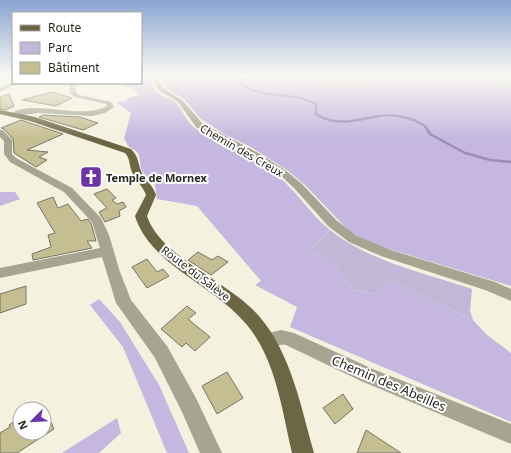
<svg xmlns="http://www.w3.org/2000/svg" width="511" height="453" font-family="'Noto Sans',sans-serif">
<rect width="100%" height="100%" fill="#f4f1df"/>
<!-- green -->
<path fill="#c2b7d7" d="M 305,75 L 382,75 L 387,77 L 366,84 L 358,82 L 312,82 Z
M 475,75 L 511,75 L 511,86 C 498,83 487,78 475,75 Z
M 330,230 C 368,261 425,273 472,289 L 470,311 L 473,320 L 388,280 L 376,294 L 353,290 L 335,266 L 311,249 Z"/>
<!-- forest -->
<path fill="#c5b7df" d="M 141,75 L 148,75 C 153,80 152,87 156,91 C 162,97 171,98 177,104 C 184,112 186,121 195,128 C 206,136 218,141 230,147 C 247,156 264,165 279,177 C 298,193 311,215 330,230 L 311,249 L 335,266 L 353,290 L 376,294 L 388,280 L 473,320 L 487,335 L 511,353 L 511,422 L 290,327 L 297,307 L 255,285 L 261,281 L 197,206 L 157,199 L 155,185 L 145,175 L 141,169 L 139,155 L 136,151 L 128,146 L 124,138 L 131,113 L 116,102 L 126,101 L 128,98 L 140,95 L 130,87 L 122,87 L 126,83 L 141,83 Z
M 159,75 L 305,75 L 312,82 L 358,82 L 366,84 L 386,77 L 382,75 L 475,75 L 497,80 L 495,82 L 511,86 L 511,286 L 386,248 L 363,239 L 349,231 L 305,185 L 287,170 L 249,146 L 224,134 L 200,118 L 185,100 L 166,88 Z
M 0,192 L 15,192 L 20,199 L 0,206 Z
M 99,299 L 120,322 L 159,385 L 189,453 L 167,453 L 123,347 L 90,305 Z
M 117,418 L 121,433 L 99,453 L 62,453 Z"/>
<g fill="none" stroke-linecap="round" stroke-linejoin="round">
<!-- stream-far1 -->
<path stroke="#9b8db4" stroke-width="2" d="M 243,75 L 240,83 C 262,101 292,90 316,104 L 316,114 L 321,117
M 373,117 C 383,115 393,114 403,117"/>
<!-- stream -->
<path stroke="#9b8db4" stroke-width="2.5" d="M 319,116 C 337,126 359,120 378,116
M 399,116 L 414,120 L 425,126 L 430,134 L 465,153 L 490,160 L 511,162"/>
</g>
<!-- building -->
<path fill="#c6be93" stroke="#777465" d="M 52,92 L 72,98 L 56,106 L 22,100 Z
M 9,94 L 14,106 L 6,110 L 0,109 L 0,97 Z
M 43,115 L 80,117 L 98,123 L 83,130 L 39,117 Z
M 21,120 L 63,134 L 27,150 L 48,152 L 39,157 L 47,160 L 36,167 L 14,153 L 13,139 L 4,129 L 1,128 Z
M 107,189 L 116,198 L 112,200 L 117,204 L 123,202 L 126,207 L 119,211 L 120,216 L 105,222 L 99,212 L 107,208 L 94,194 Z
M 53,197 L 58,208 L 68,204 L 81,221 L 88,219 L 91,223 L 96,241 L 87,241 L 92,248 L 33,260 L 32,254 L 51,247 L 48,235 L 55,233 L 37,203 Z
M 198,252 L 212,260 L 218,256 L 228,262 L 211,275 L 188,260 Z
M 147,259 L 157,272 L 163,269 L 169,276 L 147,288 L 132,267 Z
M 26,286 L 26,304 L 0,313 L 0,294 Z
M 187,306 L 196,313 L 188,319 L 210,337 L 195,351 L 186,343 L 182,347 L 161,329 Z
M 227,372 L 243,398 L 217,414 L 202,386 Z
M 343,394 L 353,409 L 335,424 L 323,408 Z
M 44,406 L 54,429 L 17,453 L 0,453 L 0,433 L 10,427 L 9,425 L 20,418 L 20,433 L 44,433 Z
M 366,430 L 401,453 L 357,453 Z"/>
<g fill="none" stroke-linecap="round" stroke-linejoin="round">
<!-- minor -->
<path fill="#a7a492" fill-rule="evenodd" d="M 150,75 L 156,75 L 163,88 L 182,100 L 202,123 L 260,154 L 285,170 L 302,184 L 336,220 L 357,236 L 391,250 L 495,282 L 511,289 L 511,301 L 485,290 L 381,256 L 349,242 L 328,226 L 294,188 L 279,174 L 254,158 L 196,127 L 178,102 L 158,90 Z
M 13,82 L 19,83 L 0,92 L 0,88 Z
M 69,83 L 75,83 L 76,92 L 79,95 L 111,102 L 114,107 L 105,113 L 92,116 L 38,113 L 15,116 L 11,114 C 31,98 81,121 107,106 L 106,104 L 75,97 L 70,93 Z
M 0,130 L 3,130 L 12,140 L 12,154 L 16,158 L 72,188 L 101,218 L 109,235 L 120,272 L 131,300 L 167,346 L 196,398 L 222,453 L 200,453 L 182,412 L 155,358 L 116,303 L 102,257 L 0,278 L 0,268 L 100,248 L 92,222 L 64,192 L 10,162 L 4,154 L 4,141 L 0,137 Z
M 281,330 L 294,333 L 373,369 L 511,424 L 511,444 L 361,381 L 286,345 C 277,344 270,348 261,345 L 259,340 L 261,335 Z"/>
<!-- major -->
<path fill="#6c6644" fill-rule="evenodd" d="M 0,110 L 35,117 L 131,149 C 140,158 137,163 142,173 C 147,181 153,186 156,195 L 147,216 C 161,258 229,281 259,316 C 291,353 301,407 314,453 L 292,453 C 282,410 276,360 247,325 C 216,286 150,265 135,216 L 146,195 C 143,186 135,180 132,172 C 129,165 130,158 125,153 L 30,121 L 0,114 Z"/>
</g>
<!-- sky -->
<linearGradient id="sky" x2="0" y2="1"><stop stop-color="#89a4d3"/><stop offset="0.54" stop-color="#faf9f1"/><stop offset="1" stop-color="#faf9f1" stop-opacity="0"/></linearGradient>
<rect width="511" height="139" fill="url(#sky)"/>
<!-- icons -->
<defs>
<g id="church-square" transform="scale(1.15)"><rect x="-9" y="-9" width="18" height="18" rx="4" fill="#6b34ab" stroke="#fff"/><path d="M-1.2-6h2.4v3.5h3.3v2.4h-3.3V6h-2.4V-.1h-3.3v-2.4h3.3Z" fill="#fff"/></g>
</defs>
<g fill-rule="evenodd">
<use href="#church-square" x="91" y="177"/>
</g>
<g text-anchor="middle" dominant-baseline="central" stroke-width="4" stroke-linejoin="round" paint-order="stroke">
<!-- street labels -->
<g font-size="11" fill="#282720" stroke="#fff">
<text transform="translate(242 150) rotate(30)">Chemin des Creux</text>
<text transform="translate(196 273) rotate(37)">Route du Salève</text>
</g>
<!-- poi labels -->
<g font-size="11" font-weight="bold" fill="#282720" stroke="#fff" text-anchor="start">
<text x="106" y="177">Temple de Mornex</text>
</g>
<!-- near-street labels -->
<g font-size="13" fill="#282720" stroke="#fff">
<text transform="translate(389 383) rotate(23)">Chemin des Abeilles</text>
</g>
</g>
<!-- legend -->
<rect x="12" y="12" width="130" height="72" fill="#ffffff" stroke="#a9a9a6"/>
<rect x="20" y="25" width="20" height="6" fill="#6c6644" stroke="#a9a9a6"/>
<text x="48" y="32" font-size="12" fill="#282720">Route</text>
<rect x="20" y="42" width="20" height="12" fill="#c2b7d7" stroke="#a9a9a6"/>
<text x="48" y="52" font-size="12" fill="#282720">Parc</text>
<rect x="20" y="62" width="20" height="12" fill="#c6be93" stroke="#a9a9a6"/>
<text x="48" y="72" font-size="12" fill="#282720">Bâtiment</text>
<!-- north arrow -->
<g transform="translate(32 421) rotate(246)"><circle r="19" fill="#ffffff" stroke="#a9a9a6"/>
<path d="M0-3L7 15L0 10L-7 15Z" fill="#6b34ab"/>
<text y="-6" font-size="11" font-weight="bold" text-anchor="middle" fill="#282720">N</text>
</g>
</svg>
